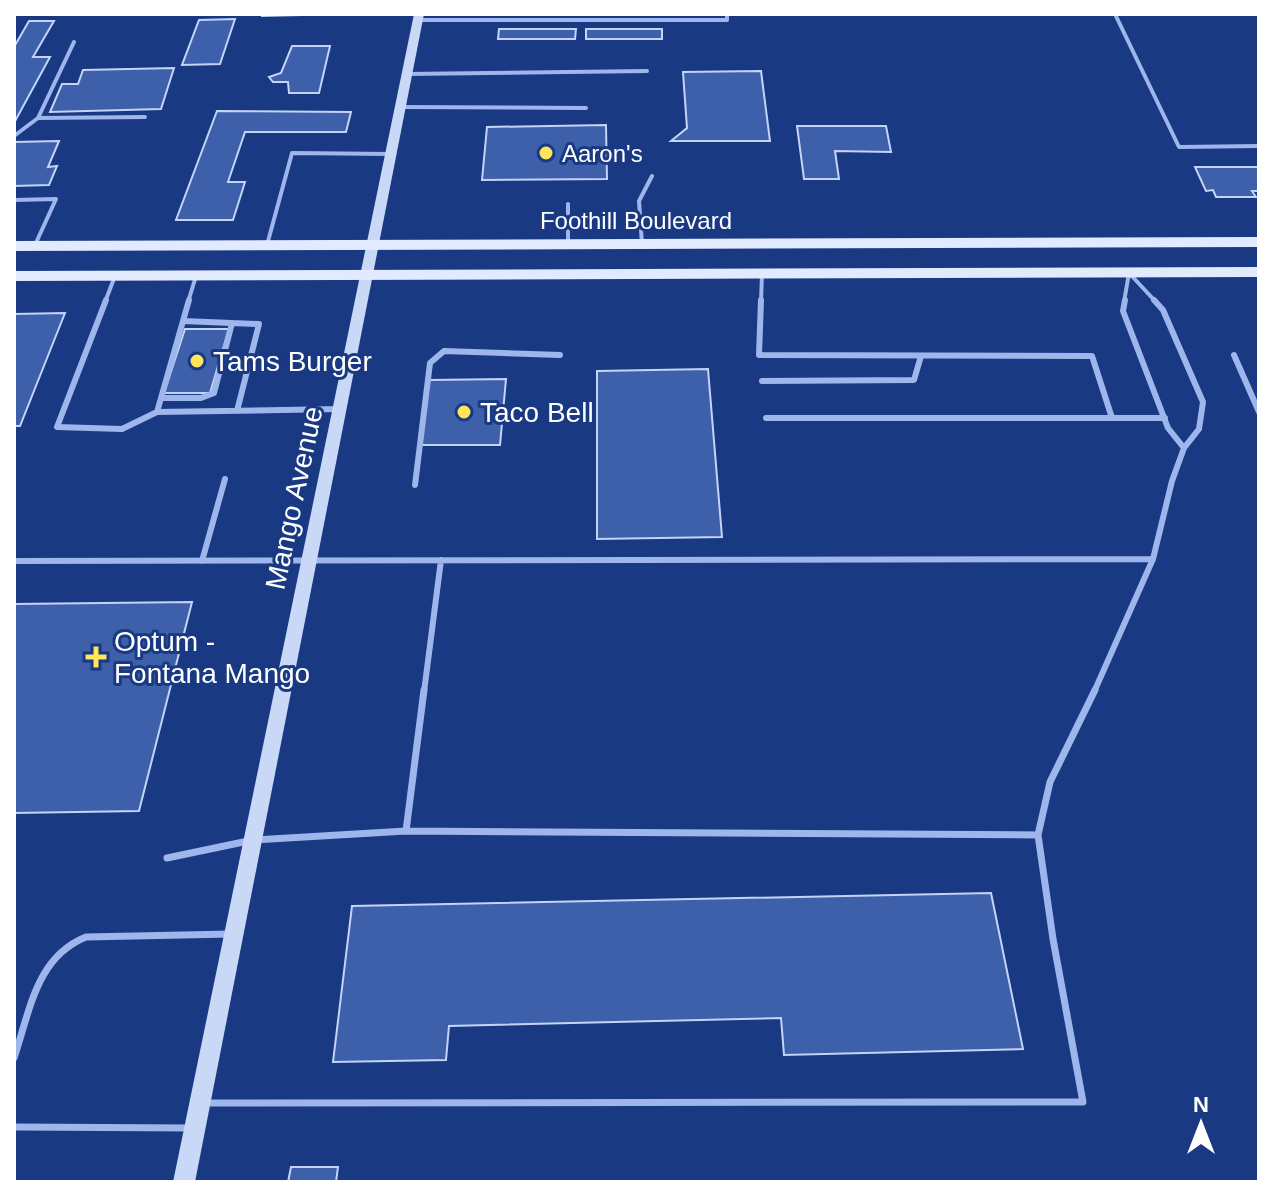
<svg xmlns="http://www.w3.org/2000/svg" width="1273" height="1196" font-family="Helvetica,sans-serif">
<rect width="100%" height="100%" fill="#193983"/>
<!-- building -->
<path fill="#3e60aa" stroke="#c3d4f8" stroke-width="2" d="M 262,14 L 344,14 L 262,16 Z
M 235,19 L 220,64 L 182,65 L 199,20 Z
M 29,21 L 54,21 L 33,57 L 50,57 L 14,123 L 14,47 Z
M 499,29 L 576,29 L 575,39 L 498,39 Z
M 586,29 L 662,29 L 662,39 L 586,39 Z
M 292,46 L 330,46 L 319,93 L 289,93 L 288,82 L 273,82 L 269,77 L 281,73 Z
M 174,68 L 161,109 L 50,112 L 62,84 L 78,84 L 83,70 Z
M 761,71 L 770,141 L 671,141 L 687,128 L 683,72 Z
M 217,111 L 351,112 L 346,132 L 245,132 L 228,182 L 245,182 L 233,220 L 176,220 Z
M 606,125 L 607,179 L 482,180 L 487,127 Z
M 797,126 L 886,126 L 891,152 L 835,151 L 839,179 L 804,179 Z
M 59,141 L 48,167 L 57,166 L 49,185 L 14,186 L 14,142 Z
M 1195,167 L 1259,167 L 1259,191 L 1252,191 L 1256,197 L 1216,197 L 1213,190 L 1206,191 Z
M 65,313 L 20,426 L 14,426 L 14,314 Z
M 185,329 L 229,329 L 210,393 L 164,393 Z
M 708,369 L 722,537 L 597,539 L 597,371 Z
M 506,379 L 500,445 L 420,445 L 429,380 Z
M 192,602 L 139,811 L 14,813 L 14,604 Z
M 991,893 L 1023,1049 L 784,1055 L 781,1018 L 449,1026 L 446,1060 L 333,1062 L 352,906 Z
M 291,1167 L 338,1167 L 336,1182 L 288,1182 Z"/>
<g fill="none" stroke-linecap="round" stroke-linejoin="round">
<!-- lane-far2 -->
<path stroke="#9eb6eb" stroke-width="4" d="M 1115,14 L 1179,147 L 1259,146
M 418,20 L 727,20 L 727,14
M 407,74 L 647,71
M 401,107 L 586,108
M 38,118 L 74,42
M 14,136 L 38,118 L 145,117
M 14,200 L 56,199 L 35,245
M 568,204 L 568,244
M 642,244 L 639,201 L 652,176
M 267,245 L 292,153 L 391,154
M 1129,273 L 1156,302
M 105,302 L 115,276
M 188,302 L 196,276
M 761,302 L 762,274
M 1124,302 L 1129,273"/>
<!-- lane-far1 -->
<path stroke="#9eb6eb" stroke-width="6" d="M 106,300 L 57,427 L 122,429 L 157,412 L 340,409
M 761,300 L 759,355 L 1092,356 L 1112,418 L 1165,418
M 1125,300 L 1123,311 L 1168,428 L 1184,448
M 183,321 L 259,324 L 237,411
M 1234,355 L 1259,412
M 762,381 L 914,380 L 921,356
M 161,398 L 201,398 L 214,393 L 232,323
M 157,412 L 189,300
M 766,418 L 1112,418
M 415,485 L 430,363 L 444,351 L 560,355
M 14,561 L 1153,559
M 202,561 L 225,479
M 424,692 L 441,560
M 1094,692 L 1153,559 L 1172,481 L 1184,448 L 1199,429 L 1203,402 L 1163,310 L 1154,300"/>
<!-- lane -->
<path stroke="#9eb6eb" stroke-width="7" d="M 424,690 L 406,831 L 1038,835
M 167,858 L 253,840 L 406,831
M 14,1058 C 30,1011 36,957 86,937 L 231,934
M 203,1103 L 1083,1102 L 1053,939 L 1038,835 L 1050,782 L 1095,690
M 14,1127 L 192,1128"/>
<!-- secondary -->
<path fill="#cad8f8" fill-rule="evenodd" d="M 414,14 L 424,14 L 195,1182 L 173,1182 Z"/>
<!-- primary -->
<path fill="#e2eaff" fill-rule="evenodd" d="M 1259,237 L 1259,247 L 14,251 L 14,241 Z
M 1259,267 L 1259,277 L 14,281 L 14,271 Z"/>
</g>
<!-- markers -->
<g fill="#fee559" stroke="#193983" stroke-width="3">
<circle cx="546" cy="153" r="8"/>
<circle cx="197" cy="361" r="8"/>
<circle cx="464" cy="412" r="8"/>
<path d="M92 645h8v8h8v8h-8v8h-8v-8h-8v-8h8z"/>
</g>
<g text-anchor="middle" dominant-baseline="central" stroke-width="6" stroke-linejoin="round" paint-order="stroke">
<!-- far-poi labels -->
<g font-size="24" fill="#fff" stroke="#193983" text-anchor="start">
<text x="562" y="153">Aaron's</text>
</g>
<!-- far-street labels -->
<g font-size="24" fill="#fff" stroke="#193983">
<text x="636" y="220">Foothill Boulevard</text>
</g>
<!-- poi labels -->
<g font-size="28" fill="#fff" stroke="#193983" text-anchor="start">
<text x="213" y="361">Tams Burger</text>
<text x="480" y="412">Taco Bell</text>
<text x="114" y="641">Optum -<tspan x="114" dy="32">Fontana Mango</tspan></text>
</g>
<!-- street labels -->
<g font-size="28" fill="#fff" stroke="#193983">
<text transform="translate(294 498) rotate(-78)">Mango Avenue</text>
</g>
</g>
<!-- border -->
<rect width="1273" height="1196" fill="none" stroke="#ffffff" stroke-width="32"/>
<!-- north arrow -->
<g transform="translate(1201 1124)" stroke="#193983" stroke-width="6" paint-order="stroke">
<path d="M0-6L14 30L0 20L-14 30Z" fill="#ffffff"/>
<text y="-12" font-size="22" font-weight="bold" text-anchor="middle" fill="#ffffff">N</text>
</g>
</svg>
